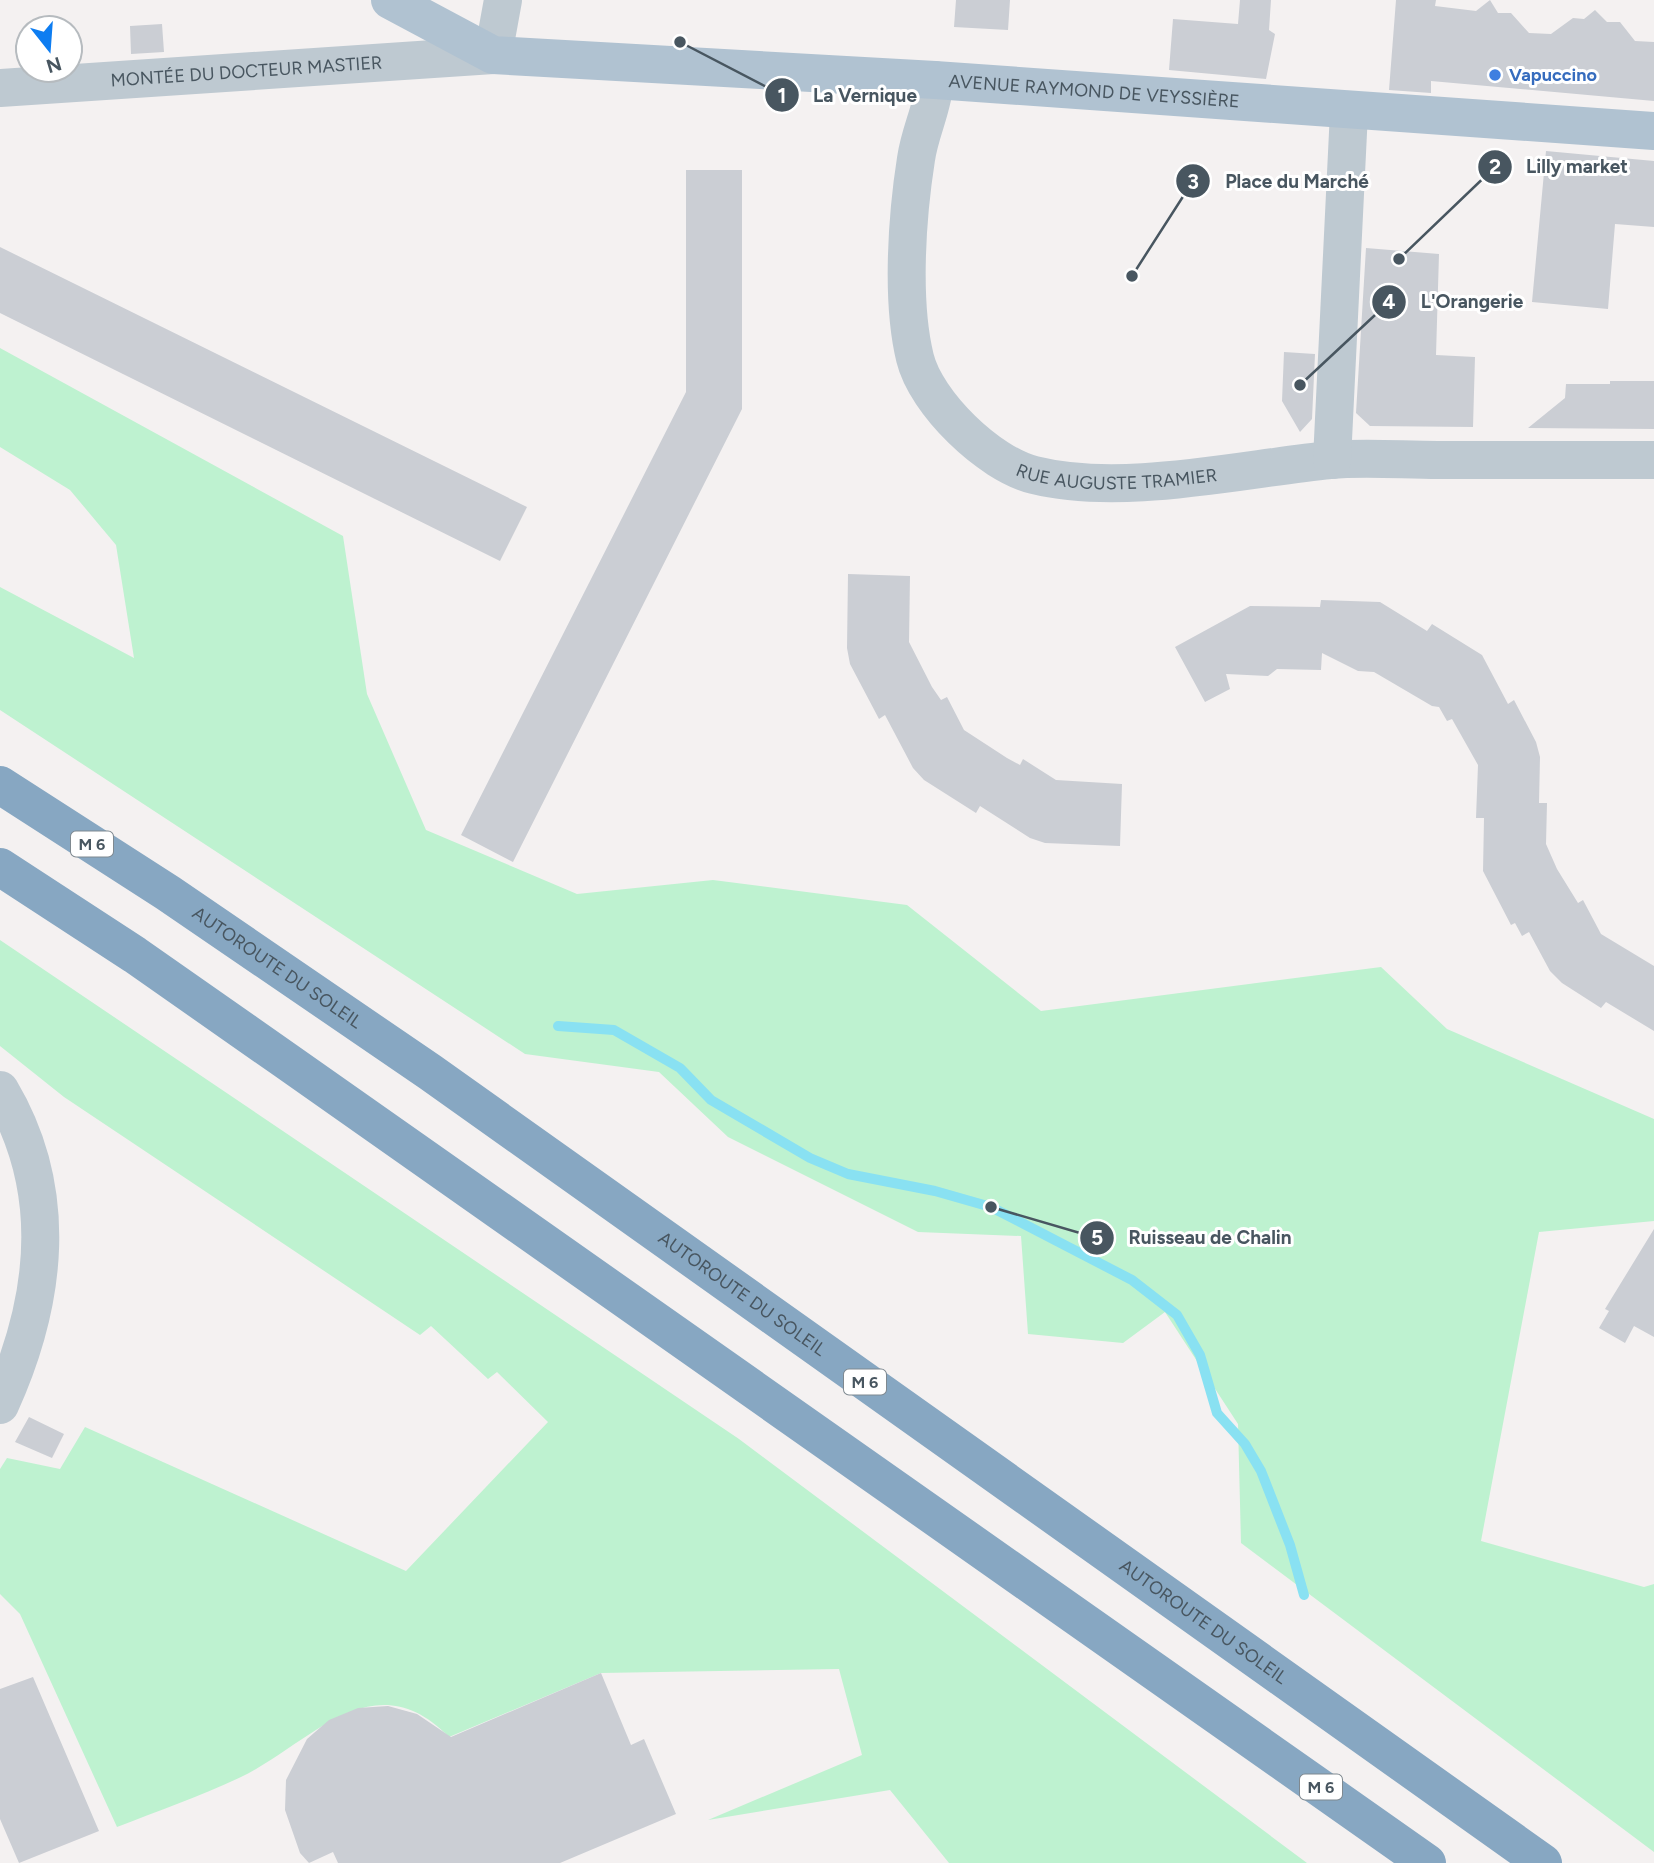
<svg xmlns="http://www.w3.org/2000/svg" width="1654" height="1863" font-family="Figtree,sans-serif">
<rect width="100%" height="100%" fill="#f4f1f1"/>
<!-- green -->
<path fill="#bef2d0" d="M 0,348 L 343,536 L 367,694 L 426,830 L 577,894 L 713,880 L 907,905 L 1041,1011 L 1381,967 L 1447,1029 L 1654,1119 L 1654,1221 L 1539,1232 L 1481,1541 L 1644,1587 L 1654,1584 L 1654,1852 L 1241,1543 L 1238,1424 L 1165,1312 L 1123,1343 L 1028,1334 L 1021,1236 L 918,1232 L 728,1137 L 659,1072 L 525,1054 L 0,710 L 0,587 L 134,658 L 116,545 L 70,490 L 0,447 Z
M 0,940 L 739,1439 L 1307,1863 L 949,1863 L 890,1790 L 708,1820 L 862,1755 L 839,1669 L 601,1673 L 449,1737 C 373,1659 310,1744 241,1777 C 201,1796 158,1811 117,1827 L 20,1614 L 0,1594 L 0,1469 L 7,1458 L 60,1469 L 85,1427 L 406,1571 L 548,1422 L 497,1372 L 488,1379 L 431,1326 L 420,1335 L 64,1097 L 0,1046 Z"/>
<g fill="none" stroke-linecap="round" stroke-linejoin="round">
<!-- stream -->
<path stroke="#89e1f2" stroke-width="10" d="M 558,1026 L 614,1030 L 680,1068 L 711,1100 L 810,1158 L 848,1174 L 935,1191 L 991,1207 L 1132,1280 L 1177,1315 L 1200,1355 L 1217,1413 L 1245,1444 L 1261,1471 L 1290,1545 L 1304,1595"/>
</g>
<!-- building -->
<path fill="#cbced4" d="M 956,0 L 1010,0 L 1008,30 L 954,27 Z
M 1240,0 L 1271,0 L 1269,30 L 1275,34 L 1266,79 L 1169,70 L 1173,19 L 1238,24 Z
M 1396,0 L 1436,0 L 1435,6 L 1476,11 L 1490,0 L 1498,13 L 1511,13 L 1529,33 L 1551,34 L 1573,18 L 1584,19 L 1595,10 L 1607,22 L 1620,22 L 1635,41 L 1654,42 L 1654,101 L 1431,81 L 1431,93 L 1389,90 Z
M 162,24 L 164,52 L 131,54 L 130,26 Z
M 1546,151 L 1654,161 L 1654,227 L 1615,224 L 1608,309 L 1532,302 Z
M 686,170 L 742,170 L 742,409 L 513,862 L 461,835 L 686,392 Z
M 0,247 L 527,507 L 500,561 L 0,313 Z
M 1366,248 L 1439,254 L 1436,355 L 1475,357 L 1473,427 L 1370,426 L 1356,413 Z
M 1284,352 L 1315,354 L 1312,419 L 1300,432 L 1282,401 Z
M 1610,381 L 1654,381 L 1654,429 L 1528,428 L 1565,398 L 1566,384 L 1610,384 Z
M 848,574 L 910,576 L 909,642 L 932,687 L 941,700 L 947,697 L 964,730 L 1007,758 L 1020,765 L 1023,759 L 1056,780 L 1122,784 L 1120,846 L 1045,843 L 1030,838 L 980,806 L 976,813 L 924,780 L 913,768 L 885,715 L 879,719 L 850,664 L 847,648 Z
M 1321,600 L 1380,602 L 1427,631 L 1432,624 L 1482,655 L 1508,704 L 1514,700 L 1536,742 L 1540,757 L 1539,803 L 1547,803 L 1546,844 L 1557,869 L 1578,903 L 1583,900 L 1601,934 L 1654,966 L 1654,1031 L 1606,1002 L 1601,1008 L 1562,983 L 1550,971 L 1529,932 L 1522,936 L 1515,923 L 1511,925 L 1483,871 L 1484,818 L 1476,818 L 1478,765 L 1452,719 L 1447,721 L 1439,707 L 1432,706 L 1374,672 L 1358,671 L 1322,653 L 1321,670 L 1277,669 L 1268,676 L 1226,674 L 1230,689 L 1205,702 L 1175,647 L 1250,606 L 1320,607 Z
M 1654,1229 L 1654,1337 L 1634,1326 L 1625,1343 L 1599,1328 L 1609,1311 L 1605,1309 Z
M 29,1417 L 64,1434 L 52,1458 L 15,1442 Z
M 601,1673 L 631,1745 L 644,1739 L 676,1814 L 560,1863 L 338,1863 L 333,1852 L 309,1863 L 300,1853 L 285,1810 L 286,1780 L 307,1739 L 329,1720 L 358,1708 L 388,1706 L 417,1714 L 451,1737 Z
M 33,1677 L 99,1831 L 19,1863 L 0,1819 L 0,1689 Z"/>
<g fill="none" stroke-linecap="round" stroke-linejoin="round">
<!-- minor -->
<g stroke="#bec9d1" stroke-width="38">
<path id="s1" d="M 935,80 C 933,108 920,131 916,159 C 907,216 901,301 915,358 C 926,403 989,464 1034,475 C 1122,497 1240,469 1330,460 C 1365,457 1402,460 1438,460 C 1510,460 1582,460 1654,460"/>
<path id="s2" d="M 0,88 L 493,55 L 503,0"/>
<path d="M 1332,460 L 1349,112"/>
<path d="M 0,1090 C 60,1191 47,1301 0,1405"/>
</g>
<!-- major -->
<path stroke="#b0c2d1" stroke-width="38" id="s3" d="M 390,0 L 493,55 L 935,80 L 1654,131"/>
<!-- highway -->
<g stroke="#87a7c2" stroke-width="38">
<path id="s4" d="M 0,785 L 168,893 L 430,1072 L 1543,1863"/>
<path d="M 0,867 L 135,955 L 285,1060 L 1427,1863"/>
</g>
</g>
<!-- markers -->
<circle fill="#3f7fe0" stroke="#fff" stroke-width="2.5" cx="1495" cy="75" r="7"/>
<g text-anchor="middle" dominant-baseline="central" stroke-width="6" stroke-linejoin="round" paint-order="stroke">
<!-- shield labels -->
<g fill="#fff" stroke="#7f8990" stroke-width="2">
<rect x="71" y="831.5" width="42" height="25" rx="5"/>
<rect x="844" y="1369.5" width="42" height="25" rx="5"/>
<rect x="1300" y="1774.5" width="42" height="25" rx="5"/>
</g>
<g font-size="16" font-weight="bold" fill="#485660">
<text x="92" y="844">M 6</text>
<text x="865" y="1382">M 6</text>
<text x="1321" y="1787">M 6</text>
</g>
<!-- street labels -->
<g font-size="18" fill="#485660" stroke="#fff">
<text stroke="none"><textPath href="#s2" startOffset="247">MONTÉE DU DOCTEUR MASTIER</textPath></text>
<text stroke="none"><textPath href="#s3" startOffset="719">AVENUE RAYMOND DE VEYSSIÈRE</textPath></text>
<text stroke="none"><textPath href="#s1" startOffset="537">RUE AUGUSTE TRAMIER</textPath></text>
<text stroke="none"><textPath href="#s4" startOffset="332">AUTOROUTE DU SOLEIL</textPath></text>
<text stroke="none"><textPath href="#s4" startOffset="900">AUTOROUTE DU SOLEIL</textPath></text>
<text stroke="none"><textPath href="#s4" startOffset="1466">AUTOROUTE DU SOLEIL</textPath></text>
</g>
<!-- shop labels -->
<g font-size="18" font-weight="bold" fill="#366cbe" stroke="#fff" text-anchor="start">
<text x="1509" y="75">Vapuccino</text>
</g>
</g>
<!-- callouts -->
<path fill="none" stroke="#485660" stroke-width="2.5" d="M680 42L782 95M1399 259L1495 167M1132 276L1193 181M1300 385L1389 302M991 1207L1097 1238"/>
<g fill="#485660" stroke="#fff" stroke-width="2.5">
<circle cx="680" cy="42" r="7"/>
<circle cx="1399" cy="259" r="7"/>
<circle cx="1132" cy="276" r="7"/>
<circle cx="1300" cy="385" r="7"/>
<circle cx="991" cy="1207" r="7"/>
<circle cx="782" cy="95" r="18"/>
<circle cx="1495" cy="167" r="18"/>
<circle cx="1193" cy="181" r="18"/>
<circle cx="1389" cy="302" r="18"/>
<circle cx="1097" cy="1238" r="18"/>
</g>
<g font-size="21" text-anchor="middle" font-weight="bold" fill="#fff">
<text x="782" y="103">1</text>
<text x="1495" y="174">2</text>
<text x="1193" y="189">3</text>
<text x="1389" y="309">4</text>
<text x="1097" y="1245">5</text>
</g>
<g font-size="19" text-anchor="middle" font-weight="bold" fill="#485660" stroke="#fff" stroke-width="6" stroke-linejoin="round" paint-order="stroke">
<text x="865" y="102">La Vernique</text>
<text x="1577" y="173">Lilly market</text>
<text x="1297" y="188">Place du Marché</text>
<text x="1472" y="308">L'Orangerie</text>
<text x="1210" y="1244">Ruisseau de Chalin</text>
</g>
<!-- north arrow -->
<g transform="translate(49 49) rotate(163)"><circle r="33" fill="#ffffff" stroke="#b6bbbf" stroke-width="2"/>
<path d="M0-5L12 26L0 18L-12 26Z" fill="#0e7df1"/>
<text y="-10" font-size="19" font-weight="bold" text-anchor="middle" fill="#485660">N</text>
</g>
</svg>
